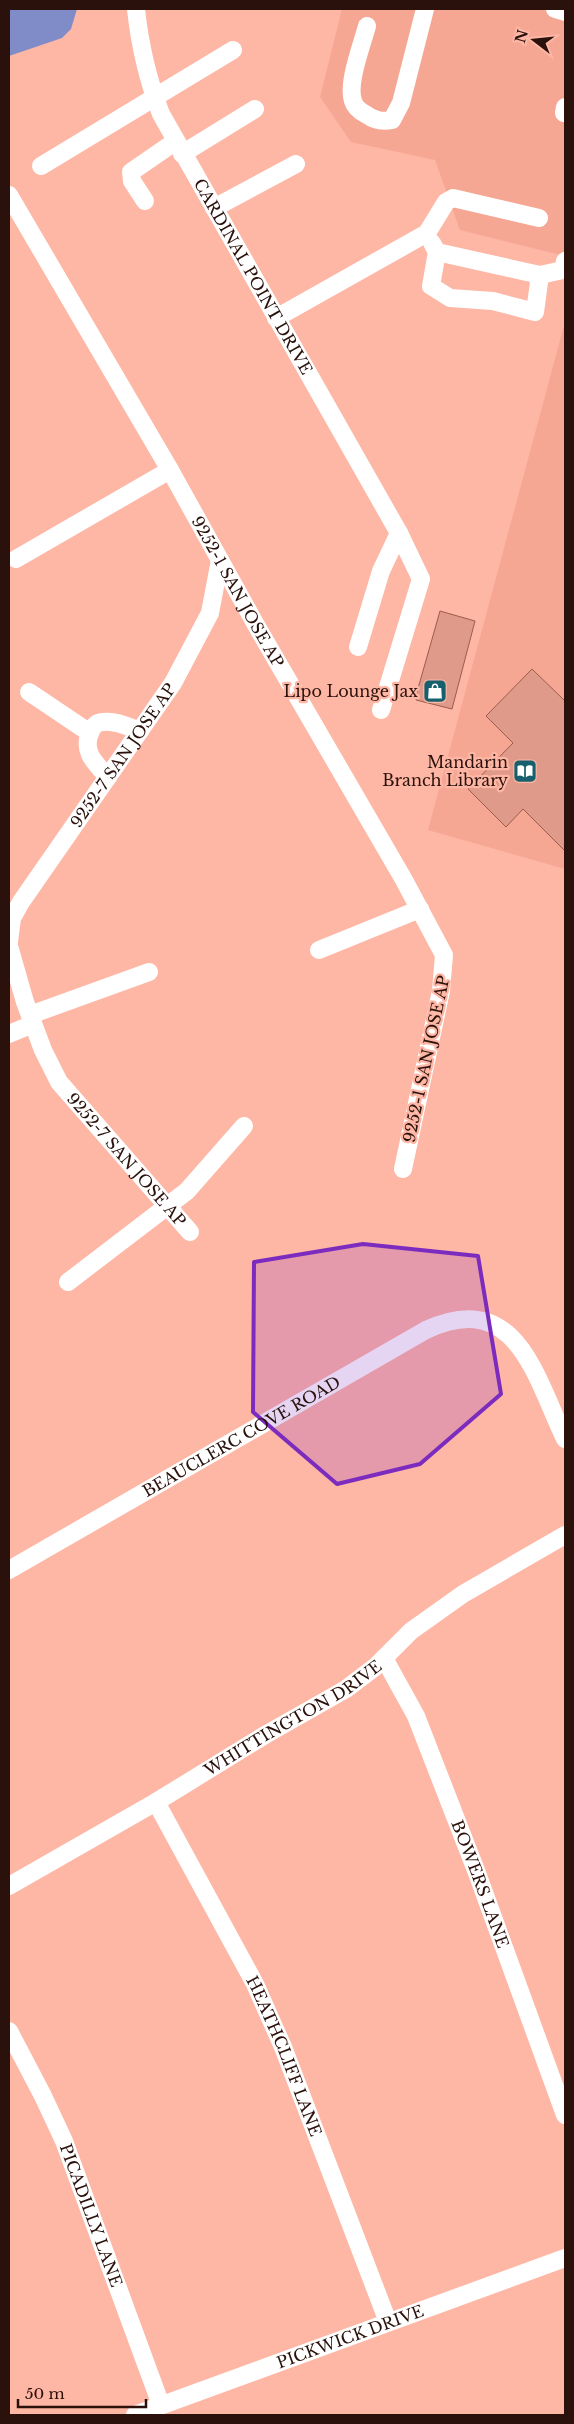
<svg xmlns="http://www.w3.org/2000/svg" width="574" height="2424" font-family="'Libre Baskerville',serif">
<rect width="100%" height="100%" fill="#feb6a5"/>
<!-- built -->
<path fill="#f6a794" d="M 342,9 L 565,9 L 565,256 L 460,230 L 435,160 L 351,142 L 320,97 Z
M 565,322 L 565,869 L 428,830 Z"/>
<!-- water -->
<path fill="#7f8cc7" d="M 9,9 L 77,9 L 71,29 L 62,38 L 9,56 Z"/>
<!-- building -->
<path fill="#e09a89" stroke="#9c5c4d" d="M 440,611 L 475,621 L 452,709 L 416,700 L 417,692 Z
M 532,669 L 565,701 L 565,851 L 523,809 L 506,827 L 468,789 L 513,743 L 486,716 Z"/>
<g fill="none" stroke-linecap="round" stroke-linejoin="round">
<!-- minor -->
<g stroke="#fff" stroke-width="18">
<path id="s1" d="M 136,9 C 140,47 147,78 161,114 L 399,533 L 421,579 L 381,710"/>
<path d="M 555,9 L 565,12"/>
<path d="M 367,26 C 362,45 347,83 353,101 C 355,108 361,112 367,115 C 374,120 383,122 392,120 L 401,103 L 425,9"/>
<path d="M 564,113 L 565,107"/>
<path d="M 182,154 L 255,109"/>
<path d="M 41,166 L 233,50"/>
<path id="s2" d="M 9,195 L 170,470 L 256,625 L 404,880 L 444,955 L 441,991 L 403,1169"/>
<path d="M 145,201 L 132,181 L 131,172 L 176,141"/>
<path d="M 214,208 L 296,164"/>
<path d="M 432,243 L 437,252 L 540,275 L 563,270 L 565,261"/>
<path d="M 437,252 L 431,286 L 450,298 L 493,301 L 535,312 L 540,275"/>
<path d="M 276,318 L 427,233 L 446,202 L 453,198 L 539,218"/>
<path d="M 16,559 L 170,470"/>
<path d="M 358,647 L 381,571 L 399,533"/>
<path d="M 29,692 L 90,733"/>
<path d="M 108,777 C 95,763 81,751 91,731 C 93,726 97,722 103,722 C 115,720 129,727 140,731"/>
<path id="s3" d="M 9,942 L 12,918 L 21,902 L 173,683 L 210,613 L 220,560"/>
<path id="s4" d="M 9,946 L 25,1002 L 43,1050 L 59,1082 L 190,1232"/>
<path d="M 319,950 L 420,909"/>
<path d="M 30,1015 L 149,972"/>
<path d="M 9,1034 L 33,1024"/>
<path d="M 68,1282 L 187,1191 L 244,1126"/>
<path id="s5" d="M 9,1570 L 426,1330 C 516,1288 535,1376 565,1439"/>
<path id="s6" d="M 384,1658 L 416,1716 L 477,1873 L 565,2115"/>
<path id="s7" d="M 156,1802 L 255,1984 L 283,2047 L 388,2322"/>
<path id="s8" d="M 9,1886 L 156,1802 L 265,1735 L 346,1689 L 375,1667 L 411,1631 L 463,1594 L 565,1535"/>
<path id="s9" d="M 9,2031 L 43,2096 L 64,2141 L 161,2405"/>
<path id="s10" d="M 135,2415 L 565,2258"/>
</g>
</g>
<!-- marked area -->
<path fill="#7b2cbf" fill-opacity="0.2" stroke="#7b2cbf" stroke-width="4" stroke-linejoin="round" d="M 363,1244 L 478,1256 L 501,1394 L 420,1464 L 337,1484 L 253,1412 L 254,1262 Z"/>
<!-- icons -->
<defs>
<g id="shop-square" transform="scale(1.25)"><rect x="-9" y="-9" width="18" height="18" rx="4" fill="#16606e" stroke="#feb6a5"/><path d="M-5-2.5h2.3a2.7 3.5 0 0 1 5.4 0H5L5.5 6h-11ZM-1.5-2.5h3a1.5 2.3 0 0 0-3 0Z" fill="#fff"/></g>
<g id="library-square" transform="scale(1.25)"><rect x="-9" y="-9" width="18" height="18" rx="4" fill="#16606e" stroke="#feb6a5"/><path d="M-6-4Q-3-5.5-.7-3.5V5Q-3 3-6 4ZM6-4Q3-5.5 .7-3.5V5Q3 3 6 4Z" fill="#fff"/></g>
</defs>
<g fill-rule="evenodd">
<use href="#shop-square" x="435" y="691"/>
<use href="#library-square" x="525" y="771"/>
</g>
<g text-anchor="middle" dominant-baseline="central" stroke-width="4.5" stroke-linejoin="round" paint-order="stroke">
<!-- street labels -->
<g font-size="16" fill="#2a110b" stroke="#feb6a5">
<text stroke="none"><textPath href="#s1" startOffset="295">CARDINAL POINT DRIVE</textPath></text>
<text stroke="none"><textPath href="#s2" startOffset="458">9252-1 SAN JOSE AP</textPath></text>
<text stroke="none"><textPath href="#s3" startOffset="221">9252-7 SAN JOSE AP</textPath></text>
<text transform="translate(426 1059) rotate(-78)">9252-1 SAN JOSE AP</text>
<text stroke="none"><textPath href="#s4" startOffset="248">9252-7 SAN JOSE AP</textPath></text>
<text stroke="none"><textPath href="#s5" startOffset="268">BEAUCLERC COVE ROAD</textPath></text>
<text stroke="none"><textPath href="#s8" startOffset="330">WHITTINGTON DRIVE</textPath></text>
<text stroke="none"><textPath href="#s6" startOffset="246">BOWERS LANE</textPath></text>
<text stroke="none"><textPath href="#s7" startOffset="285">HEATHCLIFF LANE</textPath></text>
<text stroke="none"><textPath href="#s9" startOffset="202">PICADILLY LANE</textPath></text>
<text stroke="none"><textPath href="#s10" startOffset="229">PICKWICK DRIVE</textPath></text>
</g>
<!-- poi labels -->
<g font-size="16" fill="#2a110b" stroke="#feb6a5" text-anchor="end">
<text x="418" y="691">Lipo Lounge Jax</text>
<text x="508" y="762">Mandarin<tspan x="508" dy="18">Branch Library</tspan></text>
</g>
</g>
<!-- border -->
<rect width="574" height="2424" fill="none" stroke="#2a110b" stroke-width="20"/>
<!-- north arrow -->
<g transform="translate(534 40) rotate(286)" stroke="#feb6a5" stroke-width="4" paint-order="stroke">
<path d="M0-4L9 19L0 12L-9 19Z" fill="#2a110b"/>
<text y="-8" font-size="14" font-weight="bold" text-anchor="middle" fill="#2a110b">N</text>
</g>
<!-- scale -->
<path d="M18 2399v8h128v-8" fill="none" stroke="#2a110b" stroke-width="2.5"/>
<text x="25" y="2399" font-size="15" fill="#2a110b" stroke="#feb6a5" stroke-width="4" paint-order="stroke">50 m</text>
</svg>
